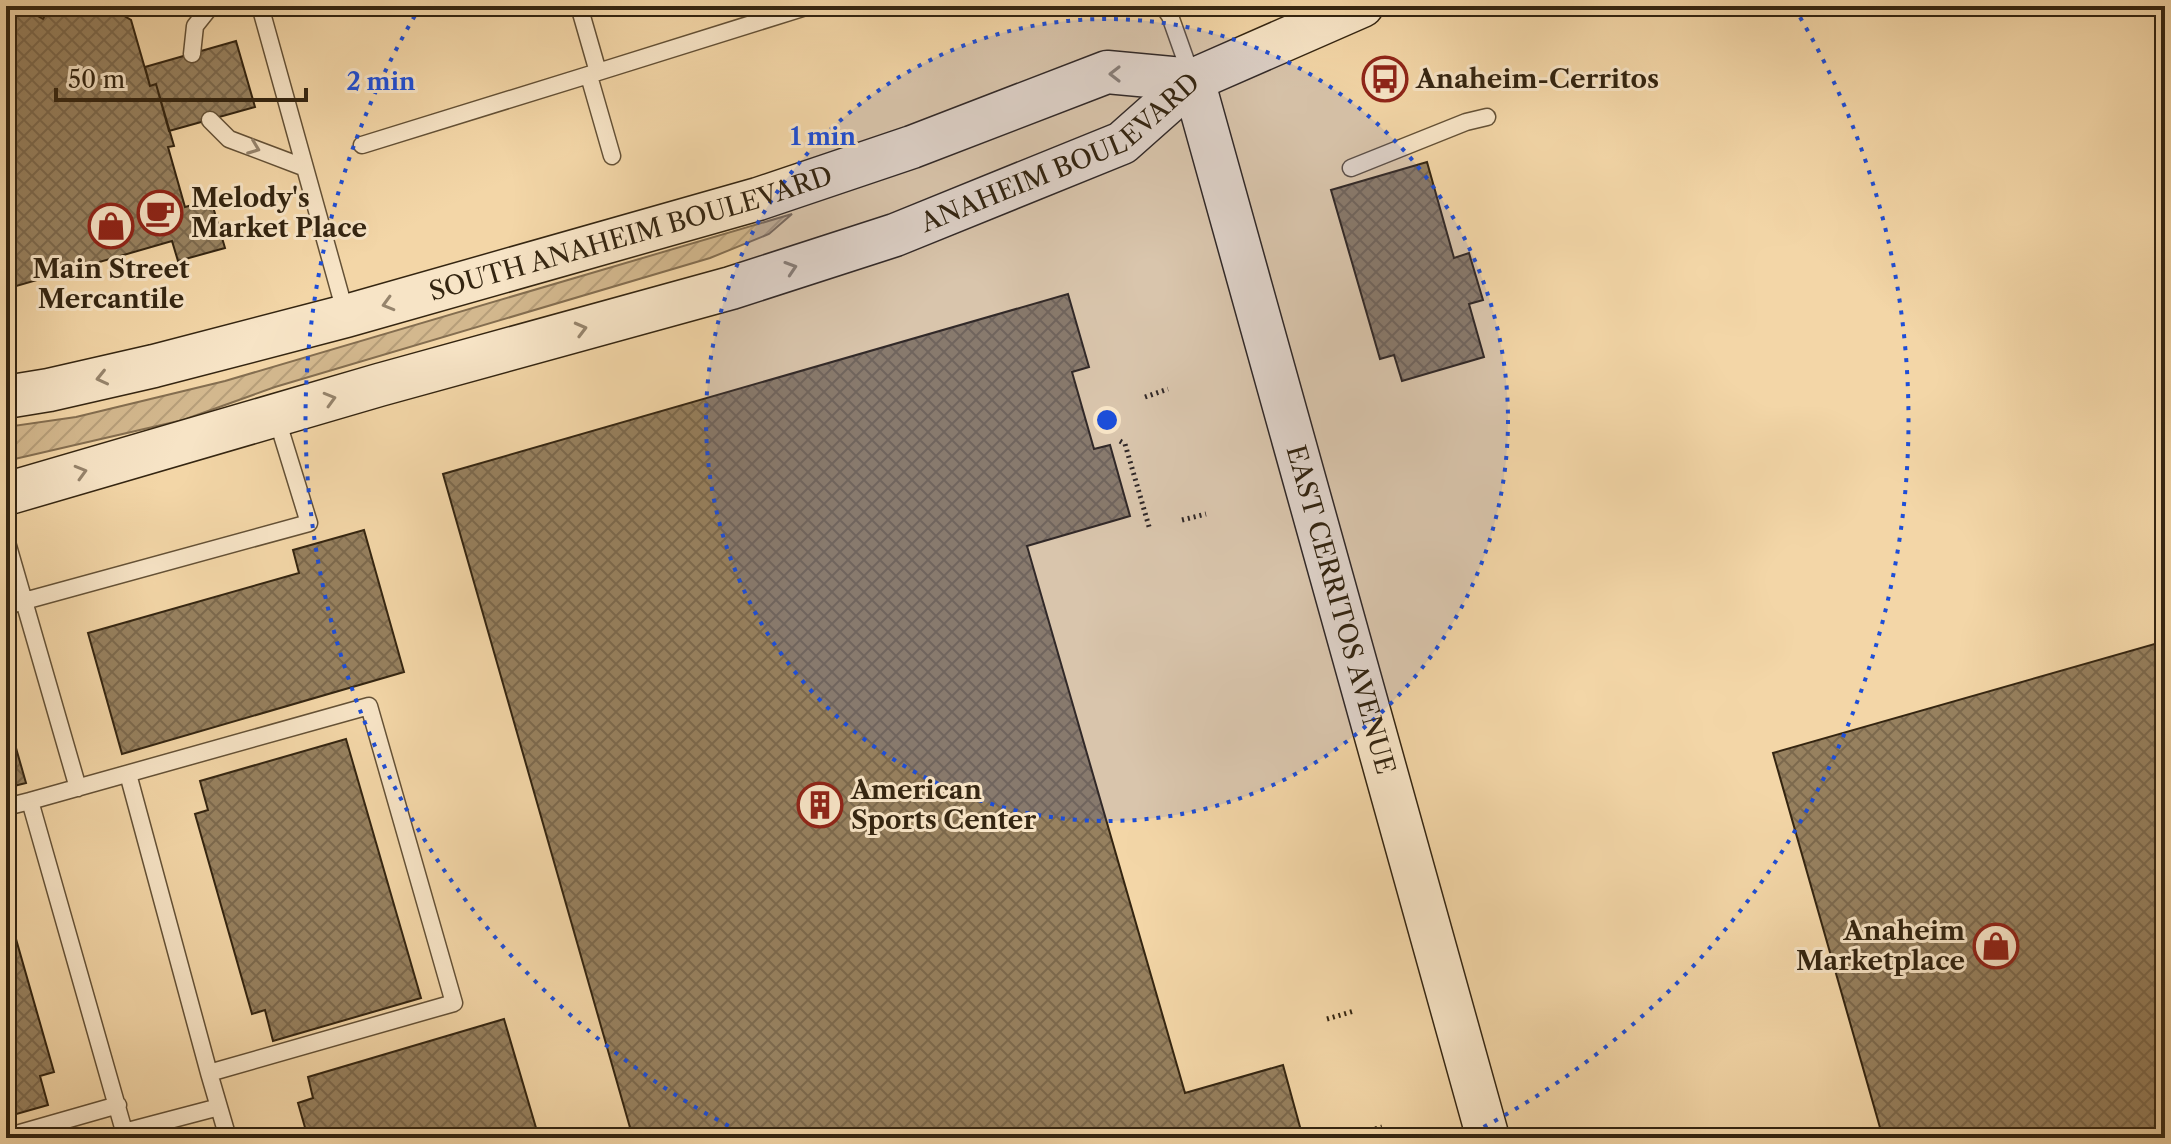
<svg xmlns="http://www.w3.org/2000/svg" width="2171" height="1144" font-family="'Libre Caslon Text',serif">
<defs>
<pattern id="garden-furrows" width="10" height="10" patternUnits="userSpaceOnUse" patternTransform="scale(2)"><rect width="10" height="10" fill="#d3b88e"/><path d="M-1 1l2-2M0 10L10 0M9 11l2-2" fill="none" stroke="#b69e79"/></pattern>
<pattern id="building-cross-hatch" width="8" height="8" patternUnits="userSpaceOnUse" patternTransform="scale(2)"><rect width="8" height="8" fill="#97815f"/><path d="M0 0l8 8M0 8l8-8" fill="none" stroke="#7c694d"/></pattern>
</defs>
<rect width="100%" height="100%" fill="#f3d6a7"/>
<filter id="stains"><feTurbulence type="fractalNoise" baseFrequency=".0025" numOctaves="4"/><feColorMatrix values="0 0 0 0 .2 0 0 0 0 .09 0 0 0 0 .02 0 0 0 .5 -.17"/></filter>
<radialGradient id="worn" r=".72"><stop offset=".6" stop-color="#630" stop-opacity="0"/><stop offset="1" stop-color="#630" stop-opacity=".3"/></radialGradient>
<!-- garden -->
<path fill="url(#garden-furrows)" stroke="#846e50" stroke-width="2" d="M 792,214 L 769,234 L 710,258 L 275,387 L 183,420 L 6,461 L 6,427 L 76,417 L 225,381 Z"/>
<!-- building -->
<path fill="url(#building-cross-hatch)" stroke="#342511" stroke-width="2" d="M 10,6 L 20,6 L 43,19 L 50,6 L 114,6 L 116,7 L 114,10 L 131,20 L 150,86 L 156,84 L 174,146 L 168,147 L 185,207 L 211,200 L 225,248 L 178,261 L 172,241 L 6,289 L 6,111 L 15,108 L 6,78 L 6,14 Z
M 20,6 L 50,6 L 43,19 Z
M 236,41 L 255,107 L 169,131 L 156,84 L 150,86 L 145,67 Z
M 1427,162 L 1454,258 L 1469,253 L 1483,300 L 1469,304 L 1484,357 L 1402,381 L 1394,355 L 1380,359 L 1331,190 Z
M 1068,294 L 1089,367 L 1072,372 L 1094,449 L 1110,445 L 1130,516 L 1027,546 L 1185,1093 L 1283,1065 L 1303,1138 L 633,1138 L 443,474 Z
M 364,530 L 404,672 L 122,754 L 88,633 L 299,573 L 293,550 Z
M 2165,641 L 2165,1138 L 1883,1138 L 1773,753 Z
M 6,713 L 26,783 L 6,788 Z
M 346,739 L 421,998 L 273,1041 L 265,1010 L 252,1014 L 195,814 L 208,810 L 200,781 Z
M 6,904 L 54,1072 L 40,1076 L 48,1105 L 6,1117 Z
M 504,1019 L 539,1138 L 308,1138 L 298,1103 L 313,1098 L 308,1077 Z"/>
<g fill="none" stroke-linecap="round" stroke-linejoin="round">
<!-- lane casing -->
<g stroke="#645136" stroke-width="19">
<path id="lane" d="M 260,6 L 346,315
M 579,6 L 598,72 L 809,6
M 1163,6 L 1170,16 L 1192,78
M 192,54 L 195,26 L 211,6
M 589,76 L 612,156
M 210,120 L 229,139 L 303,167
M 362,145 L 598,72
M 1351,168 L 1466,122 L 1487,117
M 6,539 L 78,788
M 6,606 L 309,523 L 276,416
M 128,774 L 209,1073
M 6,807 L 30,801
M 124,1132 L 219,1107
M 6,1137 L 118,1105
M 126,1138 L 30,801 L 369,706 L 454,1003 L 209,1073 L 228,1138"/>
</g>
<!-- secondary casing -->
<g stroke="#342511" stroke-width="45">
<g id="secondary">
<path id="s1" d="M 1193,80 L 1488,1138"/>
<path id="s2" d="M 6,397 L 49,390 L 154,366 L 346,316 L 758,199 L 912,147 L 1107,72 L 1193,80"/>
<path id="s3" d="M 6,494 L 379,385 L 731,288 L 895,235 L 1122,143 L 1193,80 L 1362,6"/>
</g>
</g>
<!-- path -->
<path stroke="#342511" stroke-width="5" stroke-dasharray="2 4" stroke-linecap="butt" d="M 1145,397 L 1168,389
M 1120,441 L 1125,444 L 1150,530
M 1182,520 L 1206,514
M 1327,1019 L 1354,1011
M 1358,1134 L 1382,1127"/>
<!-- lane -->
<use href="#lane" stroke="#f7e4c6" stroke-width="16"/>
<!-- secondary -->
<use href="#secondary" stroke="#f7e4c6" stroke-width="42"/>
</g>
<!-- one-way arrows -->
<defs><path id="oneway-chevron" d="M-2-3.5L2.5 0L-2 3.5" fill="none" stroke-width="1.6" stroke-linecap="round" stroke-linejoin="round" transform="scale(2)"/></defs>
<g stroke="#96846c">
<use href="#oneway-chevron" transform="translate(1115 74) rotate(180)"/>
<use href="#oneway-chevron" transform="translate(254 148) rotate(21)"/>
<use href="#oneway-chevron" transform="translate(791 268) rotate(-18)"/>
<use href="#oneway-chevron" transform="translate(388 304) rotate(164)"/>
<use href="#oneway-chevron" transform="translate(581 329) rotate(-15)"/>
<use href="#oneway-chevron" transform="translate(102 378) rotate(167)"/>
<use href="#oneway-chevron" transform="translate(330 399) rotate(-16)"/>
<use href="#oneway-chevron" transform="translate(81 472) rotate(-16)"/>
</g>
<!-- distance rings -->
<circle cx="1107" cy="420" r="401" fill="#1d4ed8" fill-opacity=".12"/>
<g fill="none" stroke="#1d4ed8" stroke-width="4" stroke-dasharray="4 8">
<circle cx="1107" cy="420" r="401"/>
<path d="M750 1137A801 801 0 0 1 420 7M1794 7A801 801 0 0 1 1464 1137"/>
</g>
<!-- icons -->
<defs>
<g id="bus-ring" transform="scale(2.3)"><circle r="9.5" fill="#f7e4c6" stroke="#8f2418" stroke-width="1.5"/><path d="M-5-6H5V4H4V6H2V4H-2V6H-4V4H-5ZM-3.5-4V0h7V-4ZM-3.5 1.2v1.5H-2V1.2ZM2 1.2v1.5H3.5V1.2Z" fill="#8f2418"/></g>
<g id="cafe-ring" transform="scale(2.3)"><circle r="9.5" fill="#f7e4c6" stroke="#8f2418" stroke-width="1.5"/><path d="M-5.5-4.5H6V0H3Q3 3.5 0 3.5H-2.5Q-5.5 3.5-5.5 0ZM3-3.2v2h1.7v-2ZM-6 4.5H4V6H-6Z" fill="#8f2418"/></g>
<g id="shop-ring" transform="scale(2.3)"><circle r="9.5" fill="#f7e4c6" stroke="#8f2418" stroke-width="1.5"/><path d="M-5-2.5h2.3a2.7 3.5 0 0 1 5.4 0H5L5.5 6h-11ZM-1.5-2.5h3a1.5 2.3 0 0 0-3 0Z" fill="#8f2418"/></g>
<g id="building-ring" transform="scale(2.3)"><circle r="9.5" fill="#f7e4c6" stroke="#8f2418" stroke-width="1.5"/><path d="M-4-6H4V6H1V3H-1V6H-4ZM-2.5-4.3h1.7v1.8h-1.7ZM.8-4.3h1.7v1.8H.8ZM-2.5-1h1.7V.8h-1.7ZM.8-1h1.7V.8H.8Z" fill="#8f2418"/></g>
</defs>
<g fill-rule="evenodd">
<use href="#bus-ring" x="1385" y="79"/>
<use href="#cafe-ring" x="160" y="213"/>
<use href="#shop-ring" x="111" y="226"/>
<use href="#building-ring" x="820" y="805"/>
<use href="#shop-ring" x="1996" y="946"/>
</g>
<g text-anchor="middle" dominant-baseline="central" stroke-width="6" stroke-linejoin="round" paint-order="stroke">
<!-- poi labels -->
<g font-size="26" font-weight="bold" fill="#342511" stroke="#f7e4c6" text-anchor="start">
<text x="1416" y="79">Anaheim-Cerritos</text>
<text x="191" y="198">Melody's<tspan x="191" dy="30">Market Place</tspan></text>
<text x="111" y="269" text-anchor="middle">Main Street<tspan x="111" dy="30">Mercantile</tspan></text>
<text x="851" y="790">American<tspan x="851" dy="30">Sports Center</tspan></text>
<text x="1965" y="931" text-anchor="end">Anaheim<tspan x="1965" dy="30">Marketplace</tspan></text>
</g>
<!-- street labels -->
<g font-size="26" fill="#342511" stroke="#f7e4c6">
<text stroke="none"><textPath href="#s3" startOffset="1112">ANAHEIM BOULEVARD</textPath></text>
<text stroke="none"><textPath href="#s2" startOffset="646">SOUTH ANAHEIM BOULEVARD</textPath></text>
<text stroke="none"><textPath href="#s1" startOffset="550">EAST CERRITOS AVENUE</textPath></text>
</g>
</g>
<circle cx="1107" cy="420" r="12" fill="#1d4ed8" stroke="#f7e4c6" stroke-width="4"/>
<g font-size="24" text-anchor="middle" font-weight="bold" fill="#1d4ed8" stroke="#f7e4c6" stroke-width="6" stroke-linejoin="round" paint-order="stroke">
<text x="381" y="90">2 min</text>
<text x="823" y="145">1 min</text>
</g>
<!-- margin -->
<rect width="2171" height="1144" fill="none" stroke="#f3d6a7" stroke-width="32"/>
<rect x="8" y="8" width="2155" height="1128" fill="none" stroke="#342511" stroke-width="4"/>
<rect x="16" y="16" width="2139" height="1112" fill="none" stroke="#342511" stroke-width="2"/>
<!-- scale -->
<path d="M56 88v12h250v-12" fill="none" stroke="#342511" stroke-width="4"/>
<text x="68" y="88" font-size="24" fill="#342511" stroke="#f7e4c6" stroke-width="6" paint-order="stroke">50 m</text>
<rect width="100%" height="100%" filter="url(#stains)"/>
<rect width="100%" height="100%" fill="url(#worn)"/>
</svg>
